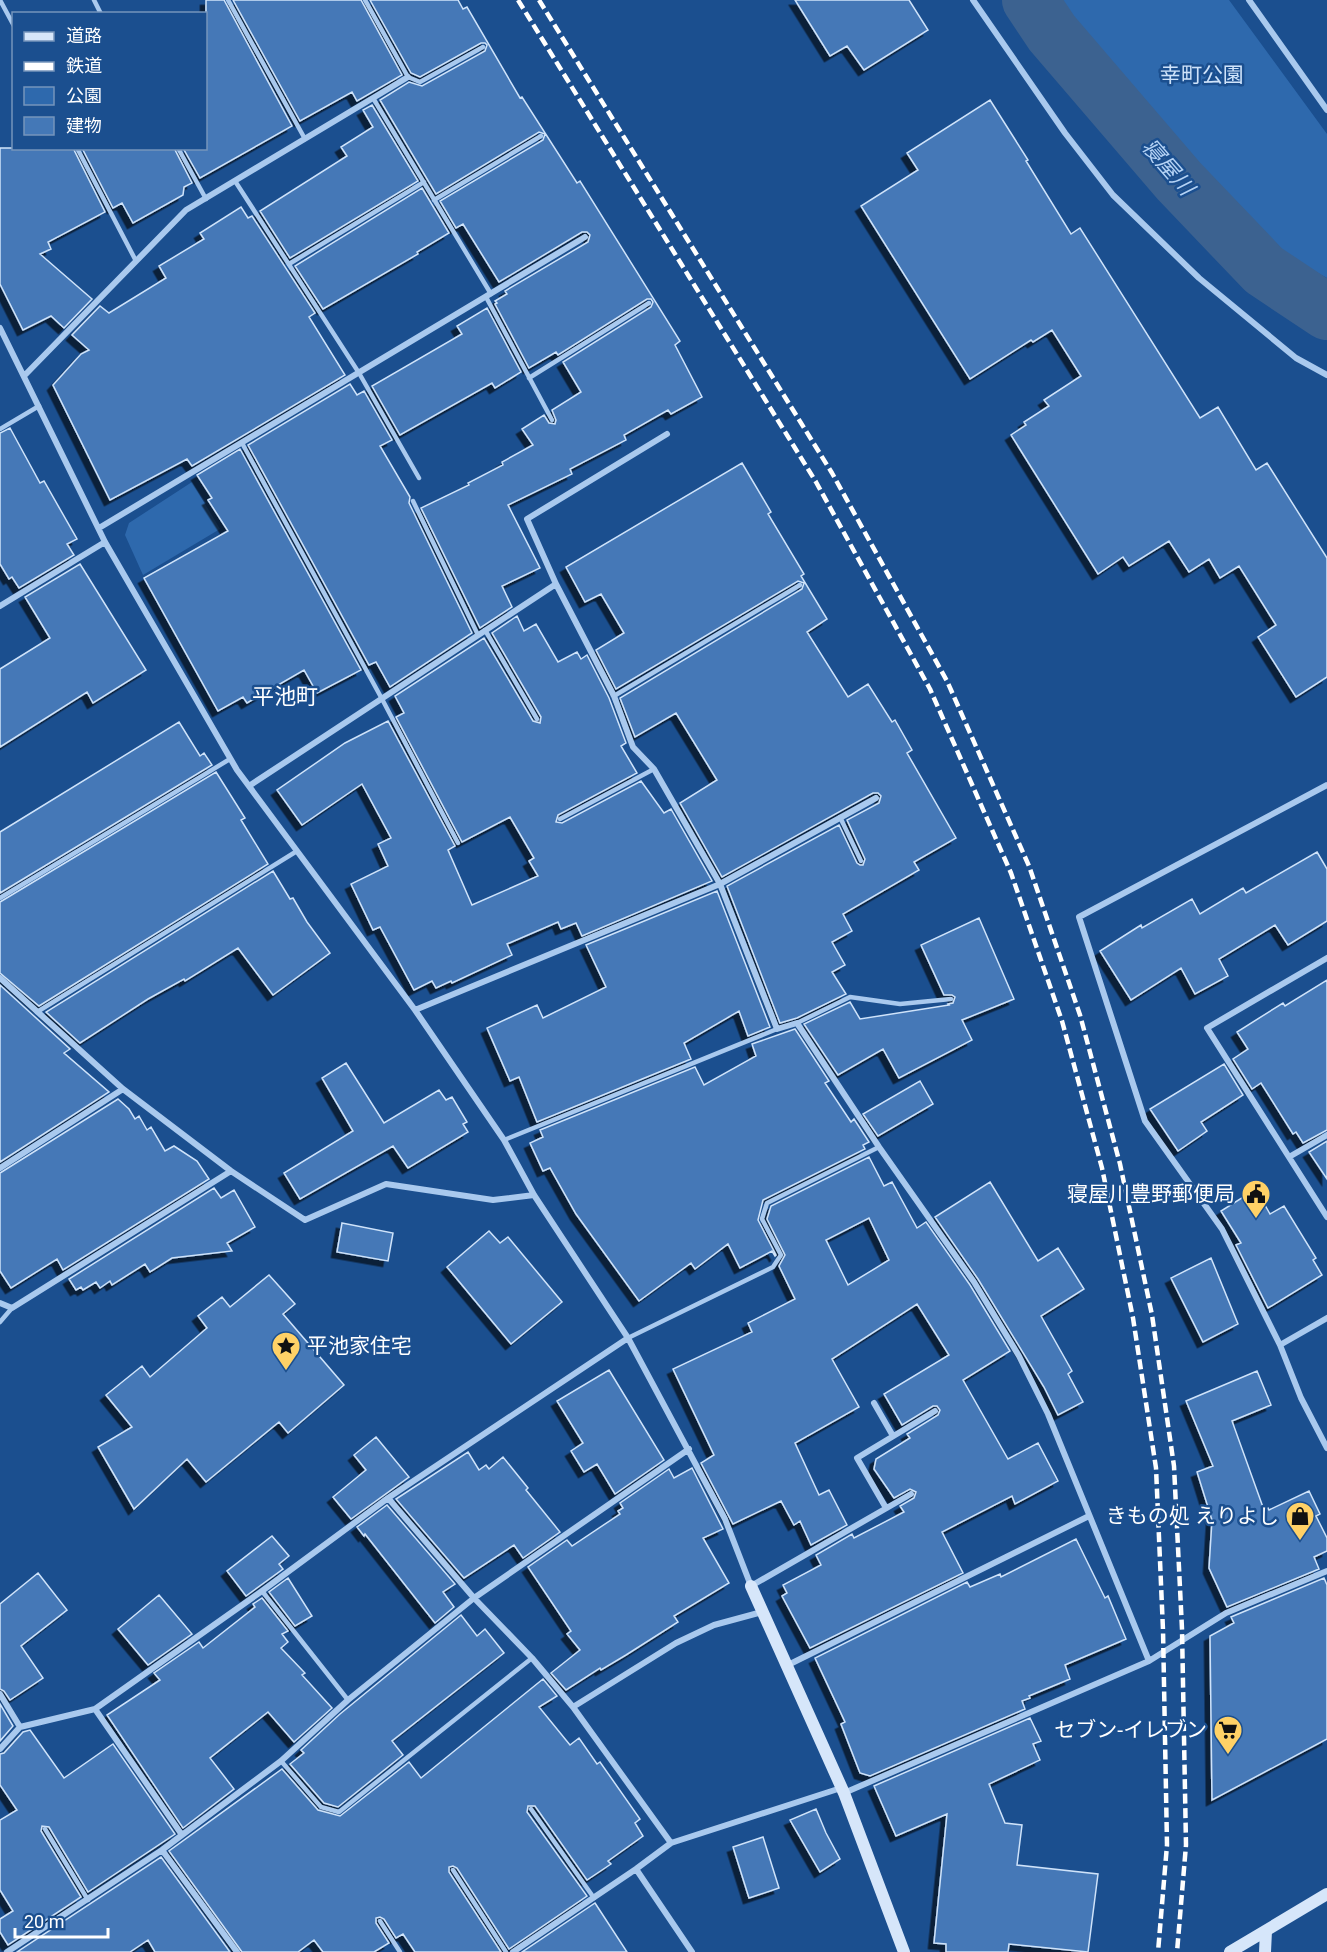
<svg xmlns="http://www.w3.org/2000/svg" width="1327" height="1952" font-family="Roboto,'Noto Sans JP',sans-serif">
<defs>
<filter id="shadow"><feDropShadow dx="-5.5" dy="5.5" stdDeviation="0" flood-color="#0009"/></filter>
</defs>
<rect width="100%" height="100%" fill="#1b4f8f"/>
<!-- green -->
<path fill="#2e69ad" d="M 1047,0 L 1229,0 L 1327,134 L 1327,278 L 1284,255 L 1068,32 Z
M 192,482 L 220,529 L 143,575 L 125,535 L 129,523 Z"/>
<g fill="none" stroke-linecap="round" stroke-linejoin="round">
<!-- river -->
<path stroke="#3c6290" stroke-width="56" d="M 1030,0 L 1052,33 L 1179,181 L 1264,270 L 1327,312"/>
</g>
<!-- building -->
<path fill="#4478b7" stroke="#cfe3fa" stroke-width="1.5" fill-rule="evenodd" filter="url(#shadow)" d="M 206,0 L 224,0 L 292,126 L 200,178 L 183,148 L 206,148 Z
M 233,0 L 361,0 L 402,75 L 357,101 L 352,92 L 300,121 Z
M 370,0 L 458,0 L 463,9 L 467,7 L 520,98 L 522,97 L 577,183 L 580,181 L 680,341 L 675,345 L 702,397 L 671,414 L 668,410 L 624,435 L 626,440 L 570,469 L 572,474 L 508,505 L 540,568 L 502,586 L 512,607 L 480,628 L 421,508 L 469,485 L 468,483 L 503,465 L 502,462 L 533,445 L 522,429 L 544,415 L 549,423 L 555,424 L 556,420 L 552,410 L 581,392 L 563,362 L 651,307 L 653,302 L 651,299 L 647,299 L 558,355 L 556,352 L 529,368 L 495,304 L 497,303 L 495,301 L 507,294 L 505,291 L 588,242 L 590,235 L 587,232 L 582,232 L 499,282 L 463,224 L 456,228 L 440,201 L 543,140 L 545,134 L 539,132 L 436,194 L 380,100 L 409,82 L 422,86 L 485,51 L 487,45 L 485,43 L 481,43 L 420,77 L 411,73 Z
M 795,0 L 909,0 L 928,30 L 864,70 L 847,46 L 830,56 Z
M 990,100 L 1028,160 L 1026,161 L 1071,234 L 1080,228 L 1200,418 L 1218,407 L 1256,470 L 1267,463 L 1327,558 L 1327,677 L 1296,697 L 1258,637 L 1276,625 L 1239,566 L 1220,578 L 1209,559 L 1189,572 L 1169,541 L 1129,566 L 1123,557 L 1098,574 L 1011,435 L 1026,425 L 1024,422 L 1049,406 L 1044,400 L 1081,376 L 1052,330 L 1033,342 L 1031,340 L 970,379 L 861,206 L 918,170 L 907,153 Z
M 372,105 L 418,181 L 290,258 L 260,211 L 347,156 L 341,147 L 373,127 L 363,110 Z
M 0,148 L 73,148 L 105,212 L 48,242 L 51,249 L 40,254 L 92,299 L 64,328 L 51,316 L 23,330 L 0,284 Z
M 82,148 L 174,148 L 192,183 L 184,187 L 183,195 L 133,223 L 122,203 L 113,208 Z
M 422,188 L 449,233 L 417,252 L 418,254 L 323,309 L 295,266 Z
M 241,207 L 248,218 L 252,216 L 315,313 L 309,317 L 345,375 L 192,466 L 187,459 L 110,500 L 53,385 L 81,354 L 89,350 L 72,335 L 100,306 L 109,313 L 166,278 L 159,266 L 204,239 L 200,233 Z
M 487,308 L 521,372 L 495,388 L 492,383 L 400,435 L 372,386 L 462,334 L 457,326 Z
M 350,384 L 357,395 L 364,391 L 392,440 L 380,446 L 410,497 L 409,503 L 472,633 L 390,687 L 376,662 L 369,665 L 248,445 Z
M 10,428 L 40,483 L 44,481 L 77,539 L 67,544 L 74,555 L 19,588 L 12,577 L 9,579 L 0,564 L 0,433 Z
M 240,449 L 361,670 L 317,693 L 304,670 L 247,703 L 243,697 L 218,711 L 144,578 L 228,531 L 208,500 L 212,498 L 197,475 Z
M 742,463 L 771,512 L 768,514 L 804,574 L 801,576 L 827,619 L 807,632 L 848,697 L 868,684 L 892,722 L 895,720 L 912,750 L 907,753 L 956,838 L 914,862 L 919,870 L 843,914 L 852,931 L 832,942 L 845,965 L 832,972 L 846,994 L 797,1018 L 780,1023 L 727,886 L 839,825 L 857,863 L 860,865 L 863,865 L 865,859 L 847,820 L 879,803 L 881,796 L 878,793 L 873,793 L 722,877 L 680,803 L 717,780 L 676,713 L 635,737 L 620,698 L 802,589 L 804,583 L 798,581 L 616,689 L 596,650 L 624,633 L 601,594 L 585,602 L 566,567 Z
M 80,564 L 146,670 L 93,703 L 87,692 L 0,747 L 0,669 L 50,638 L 25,597 Z
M 517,616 L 524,631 L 536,624 L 558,662 L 577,652 L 581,659 L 587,655 L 609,698 L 626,743 L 621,746 L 637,773 L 558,815 L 556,822 L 562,823 L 641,781 L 664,813 L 671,809 L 712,881 L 582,936 L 576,923 L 561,929 L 558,922 L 507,944 L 512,955 L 452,983 L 451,981 L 436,988 L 432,981 L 414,990 L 380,927 L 373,930 L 351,884 L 388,866 L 378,844 L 391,838 L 362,784 L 302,825 L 277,790 L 345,743 L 388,721 L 455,846 L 448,850 L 472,905 L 538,876 L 529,861 L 534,858 L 510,817 L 462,842 L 396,717 L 404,713 L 395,696 L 484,638 L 533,721 L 540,723 L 541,717 L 492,633 Z
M 179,722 L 200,756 L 204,753 L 212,765 L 0,893 L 0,832 Z
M 216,772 L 245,818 L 241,820 L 268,864 L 39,1006 L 0,973 L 0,902 Z
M 1317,852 L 1327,869 L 1327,921 L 1288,945 L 1275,925 L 1219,959 L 1228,976 L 1195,994 L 1181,968 L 1131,1000 L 1100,951 L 1141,925 L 1142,928 L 1192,899 L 1200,914 L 1243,888 L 1246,893 Z
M 273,871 L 290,899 L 293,898 L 307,922 L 330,953 L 273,995 L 238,948 L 185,981 L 184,979 L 148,999 L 80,1043 L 46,1012 Z
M 717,891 L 770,1027 L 748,1036 L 739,1011 L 684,1043 L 691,1059 L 537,1122 L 519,1077 L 510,1081 L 487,1028 L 537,1005 L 543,1018 L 606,987 L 586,945 Z
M 979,918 L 1014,999 L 962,1020 L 972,1040 L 899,1078 L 883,1049 L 838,1075 L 804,1024 L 850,1002 L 860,1019 L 949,1005 L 948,1004 L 953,1003 L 955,997 L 952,995 L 944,995 L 921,945 Z
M 1327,980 L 1327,1130 L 1303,1143 L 1296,1132 L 1293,1134 L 1261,1083 L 1252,1089 L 1233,1059 L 1248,1049 L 1237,1032 L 1283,1003 L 1285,1006 Z
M 0,985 L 70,1049 L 64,1053 L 109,1092 L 0,1162 Z
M 795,1029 L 829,1081 L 825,1083 L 851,1122 L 854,1119 L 869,1142 L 863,1145 L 865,1149 L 763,1200 L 758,1220 L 776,1255 L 775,1256 L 772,1251 L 740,1268 L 728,1244 L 695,1269 L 691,1263 L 639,1301 L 576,1214 L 550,1168 L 543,1171 L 530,1143 L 543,1137 L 540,1130 L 695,1067 L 704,1085 L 756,1056 L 752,1044 Z
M 346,1063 L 384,1123 L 439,1090 L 446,1100 L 452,1097 L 467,1122 L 463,1124 L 468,1132 L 408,1168 L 393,1146 L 300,1199 L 284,1173 L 353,1131 L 322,1078 Z
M 1224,1064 L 1243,1095 L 1201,1122 L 1207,1131 L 1178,1151 L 1150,1109 Z
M 920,1081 L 933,1104 L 878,1136 L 863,1114 Z
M 118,1099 L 129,1109 L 135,1119 L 139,1116 L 147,1130 L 151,1127 L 165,1151 L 174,1146 L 197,1161 L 209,1179 L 63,1270 L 57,1259 L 11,1288 L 0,1271 L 0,1173 Z
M 1327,1141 L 1327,1179 L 1309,1152 Z
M 869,1157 L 884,1186 L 892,1182 L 917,1228 L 926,1222 L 970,1285 L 1010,1351 L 963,1380 L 1008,1459 L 1038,1443 L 1058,1481 L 1015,1504 L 1012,1496 L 942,1532 L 963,1573 L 810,1648 L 782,1596 L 787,1593 L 783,1585 L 821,1565 L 816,1555 L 852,1534 L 854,1538 L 904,1512 L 900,1506 L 914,1498 L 916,1492 L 910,1489 L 894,1498 L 874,1469 L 876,1459 L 910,1438 L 907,1434 L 938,1415 L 940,1410 L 937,1406 L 933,1406 L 902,1425 L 884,1394 L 949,1355 L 917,1304 L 832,1359 L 859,1407 L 795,1443 L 819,1495 L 829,1490 L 847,1525 L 811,1545 L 800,1521 L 794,1525 L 781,1501 L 733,1524 L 701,1463 L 714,1455 L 673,1369 L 752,1332 L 748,1323 L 795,1299 L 779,1266 L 785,1255 L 767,1219 L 771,1206 ZM 869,1218 L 889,1260 L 848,1285 L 826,1240 Z
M 990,1182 L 1038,1261 L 1058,1248 L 1084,1289 L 1041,1316 L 1072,1371 L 1068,1374 L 1083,1402 L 1058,1415 L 1044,1387 L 978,1279 L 935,1217 Z
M 214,1188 L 221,1198 L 234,1190 L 255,1227 L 227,1243 L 232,1251 L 172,1258 L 150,1272 L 145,1264 L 112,1285 L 110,1281 L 100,1288 L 96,1282 L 83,1290 L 81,1287 L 76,1290 L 69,1279 Z
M 1256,1189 L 1270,1214 L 1284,1206 L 1316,1258 L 1313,1260 L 1322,1275 L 1268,1308 L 1236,1245 L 1241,1243 L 1221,1211 Z
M 342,1223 L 393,1233 L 388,1261 L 337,1252 Z
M 489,1231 L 500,1243 L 508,1237 L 562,1302 L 511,1344 L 447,1267 Z
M 1211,1258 L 1238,1324 L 1203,1342 L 1171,1278 Z
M 269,1275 L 295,1304 L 283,1314 L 344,1385 L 288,1433 L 279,1422 L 206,1482 L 187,1459 L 134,1509 L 98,1447 L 132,1427 L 106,1395 L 142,1366 L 150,1377 L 207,1328 L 198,1316 L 222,1297 L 230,1307 Z
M 609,1370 L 664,1460 L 615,1494 L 597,1464 L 584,1472 L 571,1451 L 583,1443 L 557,1401 Z
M 1257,1371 L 1271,1405 L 1232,1421 L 1264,1510 L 1268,1508 L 1269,1510 L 1309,1491 L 1320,1514 L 1316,1516 L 1327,1538 L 1327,1551 L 1314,1557 L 1319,1569 L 1227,1607 L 1209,1568 L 1212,1520 L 1197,1472 L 1213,1466 L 1186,1401 Z
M 376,1437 L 409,1477 L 351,1519 L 333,1497 L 366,1470 L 354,1455 Z
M 468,1452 L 479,1470 L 486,1465 L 489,1469 L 503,1457 L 528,1488 L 526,1490 L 560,1532 L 523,1558 L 514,1545 L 464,1578 L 396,1499 Z
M 692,1468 L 723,1529 L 703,1538 L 729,1583 L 674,1616 L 678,1622 L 626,1655 L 601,1670 L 600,1668 L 566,1690 L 551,1673 L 580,1650 L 567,1634 L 571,1631 L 528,1567 L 567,1540 L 572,1546 L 620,1514 L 618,1511 L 623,1508 L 620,1503 L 669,1469 L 674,1478 Z
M 387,1505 L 455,1584 L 443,1592 L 454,1607 L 435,1623 L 365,1534 L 364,1536 L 357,1527 Z
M 272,1536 L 289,1556 L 279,1564 L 283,1569 L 246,1596 L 227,1571 Z
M 1076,1539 L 1105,1598 L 1108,1596 L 1126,1639 L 1065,1665 L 1070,1679 L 1029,1696 L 1030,1698 L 1022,1701 L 1025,1709 L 870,1776 L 860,1773 L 841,1724 L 845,1722 L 815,1658 L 967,1582 L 970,1587 L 1000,1574 L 1001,1577 Z
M 38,1573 L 67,1610 L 21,1646 L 43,1678 L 10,1700 L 4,1691 L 0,1689 L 0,1604 Z
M 288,1578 L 312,1616 L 295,1626 L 269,1592 Z
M 1324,1578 L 1327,1585 L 1327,1739 L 1212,1800 L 1210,1636 L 1234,1623 L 1231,1617 Z
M 159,1595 L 192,1634 L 148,1665 L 118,1629 Z
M 262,1598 L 288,1631 L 282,1634 L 288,1642 L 281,1648 L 305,1673 L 302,1675 L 332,1708 L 294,1742 L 268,1712 L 210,1758 L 234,1789 L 183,1828 L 107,1715 L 160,1680 L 154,1673 L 199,1642 L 203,1648 L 255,1607 L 253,1604 Z
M 461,1615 L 477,1636 L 485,1629 L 504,1653 L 392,1741 L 403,1755 L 338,1807 L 324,1803 L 290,1764 L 304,1753 L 301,1750 L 340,1714 Z
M 543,1679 L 557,1696 L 539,1707 L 570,1745 L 579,1738 L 597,1764 L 600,1762 L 640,1819 L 635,1823 L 643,1836 L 608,1861 L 611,1864 L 587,1880 L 535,1806 L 528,1806 L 527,1812 L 587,1896 L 509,1949 L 457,1868 L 453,1866 L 449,1867 L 449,1872 L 501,1952 L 415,1952 L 403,1934 L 396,1938 L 384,1919 L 380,1917 L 376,1918 L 376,1923 L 389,1943 L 374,1952 L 323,1952 L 314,1940 L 298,1952 L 242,1952 L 169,1851 L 282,1769 L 318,1810 L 340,1816 L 409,1762 L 421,1778 Z
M 0,1704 L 13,1726 L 0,1741 Z
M 1030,1718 L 1041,1741 L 1033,1744 L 1040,1760 L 989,1784 L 1005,1823 L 1022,1825 L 1017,1865 L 1098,1874 L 1088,1952 L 1009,1944 L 1008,1952 L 946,1952 L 946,1944 L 934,1943 L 947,1814 L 896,1836 L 874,1786 Z
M 30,1730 L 64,1778 L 113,1744 L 175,1834 L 88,1892 L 49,1827 L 42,1826 L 41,1831 L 81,1897 L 8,1945 L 0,1932 L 0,1919 L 13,1911 L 0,1890 L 0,1820 L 17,1810 L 0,1785 L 0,1754 L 4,1753 L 23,1732 Z
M 816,1809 L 826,1833 L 840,1859 L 820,1872 L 790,1820 Z
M 763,1837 L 779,1888 L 749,1898 L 733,1847 Z
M 161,1857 L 230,1952 L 155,1952 L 148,1940 L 130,1952 L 17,1952 Z
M 595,1903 L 627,1952 L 522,1952 Z"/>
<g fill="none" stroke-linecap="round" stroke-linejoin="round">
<!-- lane -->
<path stroke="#a9c9ee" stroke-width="4.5" d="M 0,0 L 14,26
M 94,0 L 101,14
M 228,0 L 305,139
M 365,0 L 408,77 L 420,82 L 483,47
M 373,98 L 491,294
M 77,148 L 136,261
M 178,148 L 206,199
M 235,181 L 359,373 L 419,478
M 434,200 L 541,136
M 289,264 L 424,182
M 486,297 L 552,420
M 529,378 L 649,303
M 0,429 L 39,406
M 242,443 L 382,699 L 458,843
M 413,501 L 478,635
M 485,630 L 537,719
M 614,696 L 800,585
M 840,817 L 861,861
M 560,819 L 654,769
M 0,898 L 230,759
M 37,1012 L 297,851
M 797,1023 L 850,997 L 900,1004 L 951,999
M 504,1140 L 777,1029
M 0,1322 L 12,1308
M 628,1338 L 773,1267 L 781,1255 L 762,1219 L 767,1203 L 879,1147
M 262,1591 L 348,1700
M 281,1761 L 321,1807 L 339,1812 L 532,1658
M 531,1809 L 594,1898
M 45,1829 L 88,1900
M 453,1870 L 506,1952
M 380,1921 L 400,1952"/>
<!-- street -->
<path stroke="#a9c9ee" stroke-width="6" d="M 973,0 L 1065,133 L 1113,195 L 1199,278 L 1296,358 L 1327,375
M 1249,0 L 1327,110
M 0,328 L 105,542 L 237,770 L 415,1010 L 504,1140 L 534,1195 L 628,1338 L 725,1519 L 751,1586 L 911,1494
M 24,376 L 186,210 L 408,77
M 99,528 L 585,237
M 556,584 L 614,696 L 633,747 L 654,769 L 720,884 L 777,1029 L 797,1023 L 879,1147 L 974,1282 L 1019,1356 L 1048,1414 L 1149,1661
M 0,606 L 105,542
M 1327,785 L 1079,917 L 1145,1121 L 1222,1229 L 1280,1345 L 1301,1398 L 1327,1448
M 249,786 L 556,584 L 527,519 L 667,434
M 1327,958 L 1207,1028 L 1327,1217
M 0,978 L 123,1089 L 231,1171 L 305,1220 L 386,1184 L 493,1200 L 534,1195
M 415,1010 L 720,884 L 876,798
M 1289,1157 L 1327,1135
M 0,1168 L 123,1089
M 0,1303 L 12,1308 L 231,1171
M 628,1338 L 388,1498 L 474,1598 L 532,1658 L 573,1707 L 671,1843
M 1280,1345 L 1327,1318
M 874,1403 L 893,1436
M 886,1508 L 857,1458 L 935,1411
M 788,1665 L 1089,1516
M 0,1694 L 20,1727 L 95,1709
M 573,1707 L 676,1643 L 714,1625 L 762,1612
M 0,1749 L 20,1727
M 844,1793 L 1149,1661 L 1226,1613 L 1327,1571
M 182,1835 L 95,1709 L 262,1591 L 388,1498
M 162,1850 L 237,1952
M 636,1869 L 692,1952
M 7,1952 L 162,1850 L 281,1761 L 348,1700 L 474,1598 L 689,1449
M 513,1952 L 636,1869 L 671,1843 L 841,1788"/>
<!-- secondary -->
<path stroke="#d6e6fa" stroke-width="12" d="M 751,1586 L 844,1793 L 904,1952
M 1230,1952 L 1327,1894
M 1265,1952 L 1266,1931"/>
<!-- rail -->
<path stroke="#fff" stroke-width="4.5" stroke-dasharray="10 4.5" stroke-linecap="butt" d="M 518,0 L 816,482 L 930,689 L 1011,873 L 1062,1021 L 1102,1168 L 1133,1318 L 1156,1468 L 1163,1630 L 1167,1845 L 1158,1952
M 539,0 L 832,473 L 947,681 L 1029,866 L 1080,1015 L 1120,1164 L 1152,1315 L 1174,1466 L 1182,1629 L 1186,1845 L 1177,1952"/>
</g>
<!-- icons -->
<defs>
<g id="civic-pin" transform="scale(1.5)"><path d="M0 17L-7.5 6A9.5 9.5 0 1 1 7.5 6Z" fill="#ffd166" stroke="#1b4f8f"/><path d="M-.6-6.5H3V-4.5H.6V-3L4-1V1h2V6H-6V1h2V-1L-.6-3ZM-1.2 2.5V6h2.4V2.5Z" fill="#111"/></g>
<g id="sight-pin" transform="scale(1.5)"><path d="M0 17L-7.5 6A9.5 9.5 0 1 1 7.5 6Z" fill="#ffd166" stroke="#1b4f8f"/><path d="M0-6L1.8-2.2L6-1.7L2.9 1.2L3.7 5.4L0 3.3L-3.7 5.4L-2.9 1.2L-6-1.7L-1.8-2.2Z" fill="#111"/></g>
<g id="shop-pin" transform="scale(1.5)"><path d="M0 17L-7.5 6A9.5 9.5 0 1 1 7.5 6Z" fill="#ffd166" stroke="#1b4f8f"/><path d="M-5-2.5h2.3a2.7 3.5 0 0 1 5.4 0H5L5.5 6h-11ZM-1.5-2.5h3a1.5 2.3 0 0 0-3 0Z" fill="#111"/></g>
<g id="supermarket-pin" transform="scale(1.5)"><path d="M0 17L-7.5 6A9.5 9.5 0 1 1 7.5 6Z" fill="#ffd166" stroke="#1b4f8f"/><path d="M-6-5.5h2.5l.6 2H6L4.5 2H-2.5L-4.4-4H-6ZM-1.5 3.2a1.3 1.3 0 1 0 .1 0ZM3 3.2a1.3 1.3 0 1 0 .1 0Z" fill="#111"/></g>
</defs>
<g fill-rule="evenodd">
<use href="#civic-pin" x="1256" y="1194"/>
<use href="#sight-pin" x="286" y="1346"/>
<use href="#shop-pin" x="1300" y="1516"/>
<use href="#supermarket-pin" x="1228" y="1730"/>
</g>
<g text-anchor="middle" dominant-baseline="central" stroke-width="5" stroke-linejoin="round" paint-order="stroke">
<!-- park labels -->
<g font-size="21" fill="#cfe3fa" stroke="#1b4f8f">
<text x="1202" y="75">幸町公園</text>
</g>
<!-- poi labels -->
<g font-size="21" fill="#fff" stroke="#1b4f8f" text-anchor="end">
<text x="1235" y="1194">寝屋川豊野郵便局</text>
<text x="307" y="1346" text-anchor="start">平池家住宅</text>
<text x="1279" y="1516">きもの処 えりよし</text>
<text x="1207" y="1730">セブン-イレブン</text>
</g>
<!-- water labels -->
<g font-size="22" font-style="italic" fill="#b5d3f5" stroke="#1b4f8f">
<text transform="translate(1168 167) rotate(49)">寝屋川</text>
</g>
<!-- neighbourhood labels -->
<g font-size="22" fill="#fff" stroke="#1b4f8f">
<text x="285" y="696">平池町</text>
</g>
</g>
<!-- legend -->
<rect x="12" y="12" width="195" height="138" fill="#1b4f8f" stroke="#7695bc" stroke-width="1.5"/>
<rect x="24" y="32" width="30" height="9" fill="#d6e6fa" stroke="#7695bc" stroke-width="1.5"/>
<text x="66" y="42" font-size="18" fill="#ffffff">道路</text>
<rect x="24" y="62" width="30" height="9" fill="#ffffff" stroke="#7695bc" stroke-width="1.5"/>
<text x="66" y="72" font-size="18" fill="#ffffff">鉄道</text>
<rect x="24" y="87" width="30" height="18" fill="#2e69ad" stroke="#7695bc" stroke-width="1.5"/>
<text x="66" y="102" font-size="18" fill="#ffffff">公園</text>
<rect x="24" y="117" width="30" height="18" fill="#4478b7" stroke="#7695bc" stroke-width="1.5"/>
<text x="66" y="132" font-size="18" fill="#ffffff">建物</text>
<!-- scale -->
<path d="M15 1928v9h93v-9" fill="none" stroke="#ffffff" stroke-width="3"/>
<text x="24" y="1928" font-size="18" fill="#ffffff" stroke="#1b4f8f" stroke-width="4.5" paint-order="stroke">20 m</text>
</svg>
